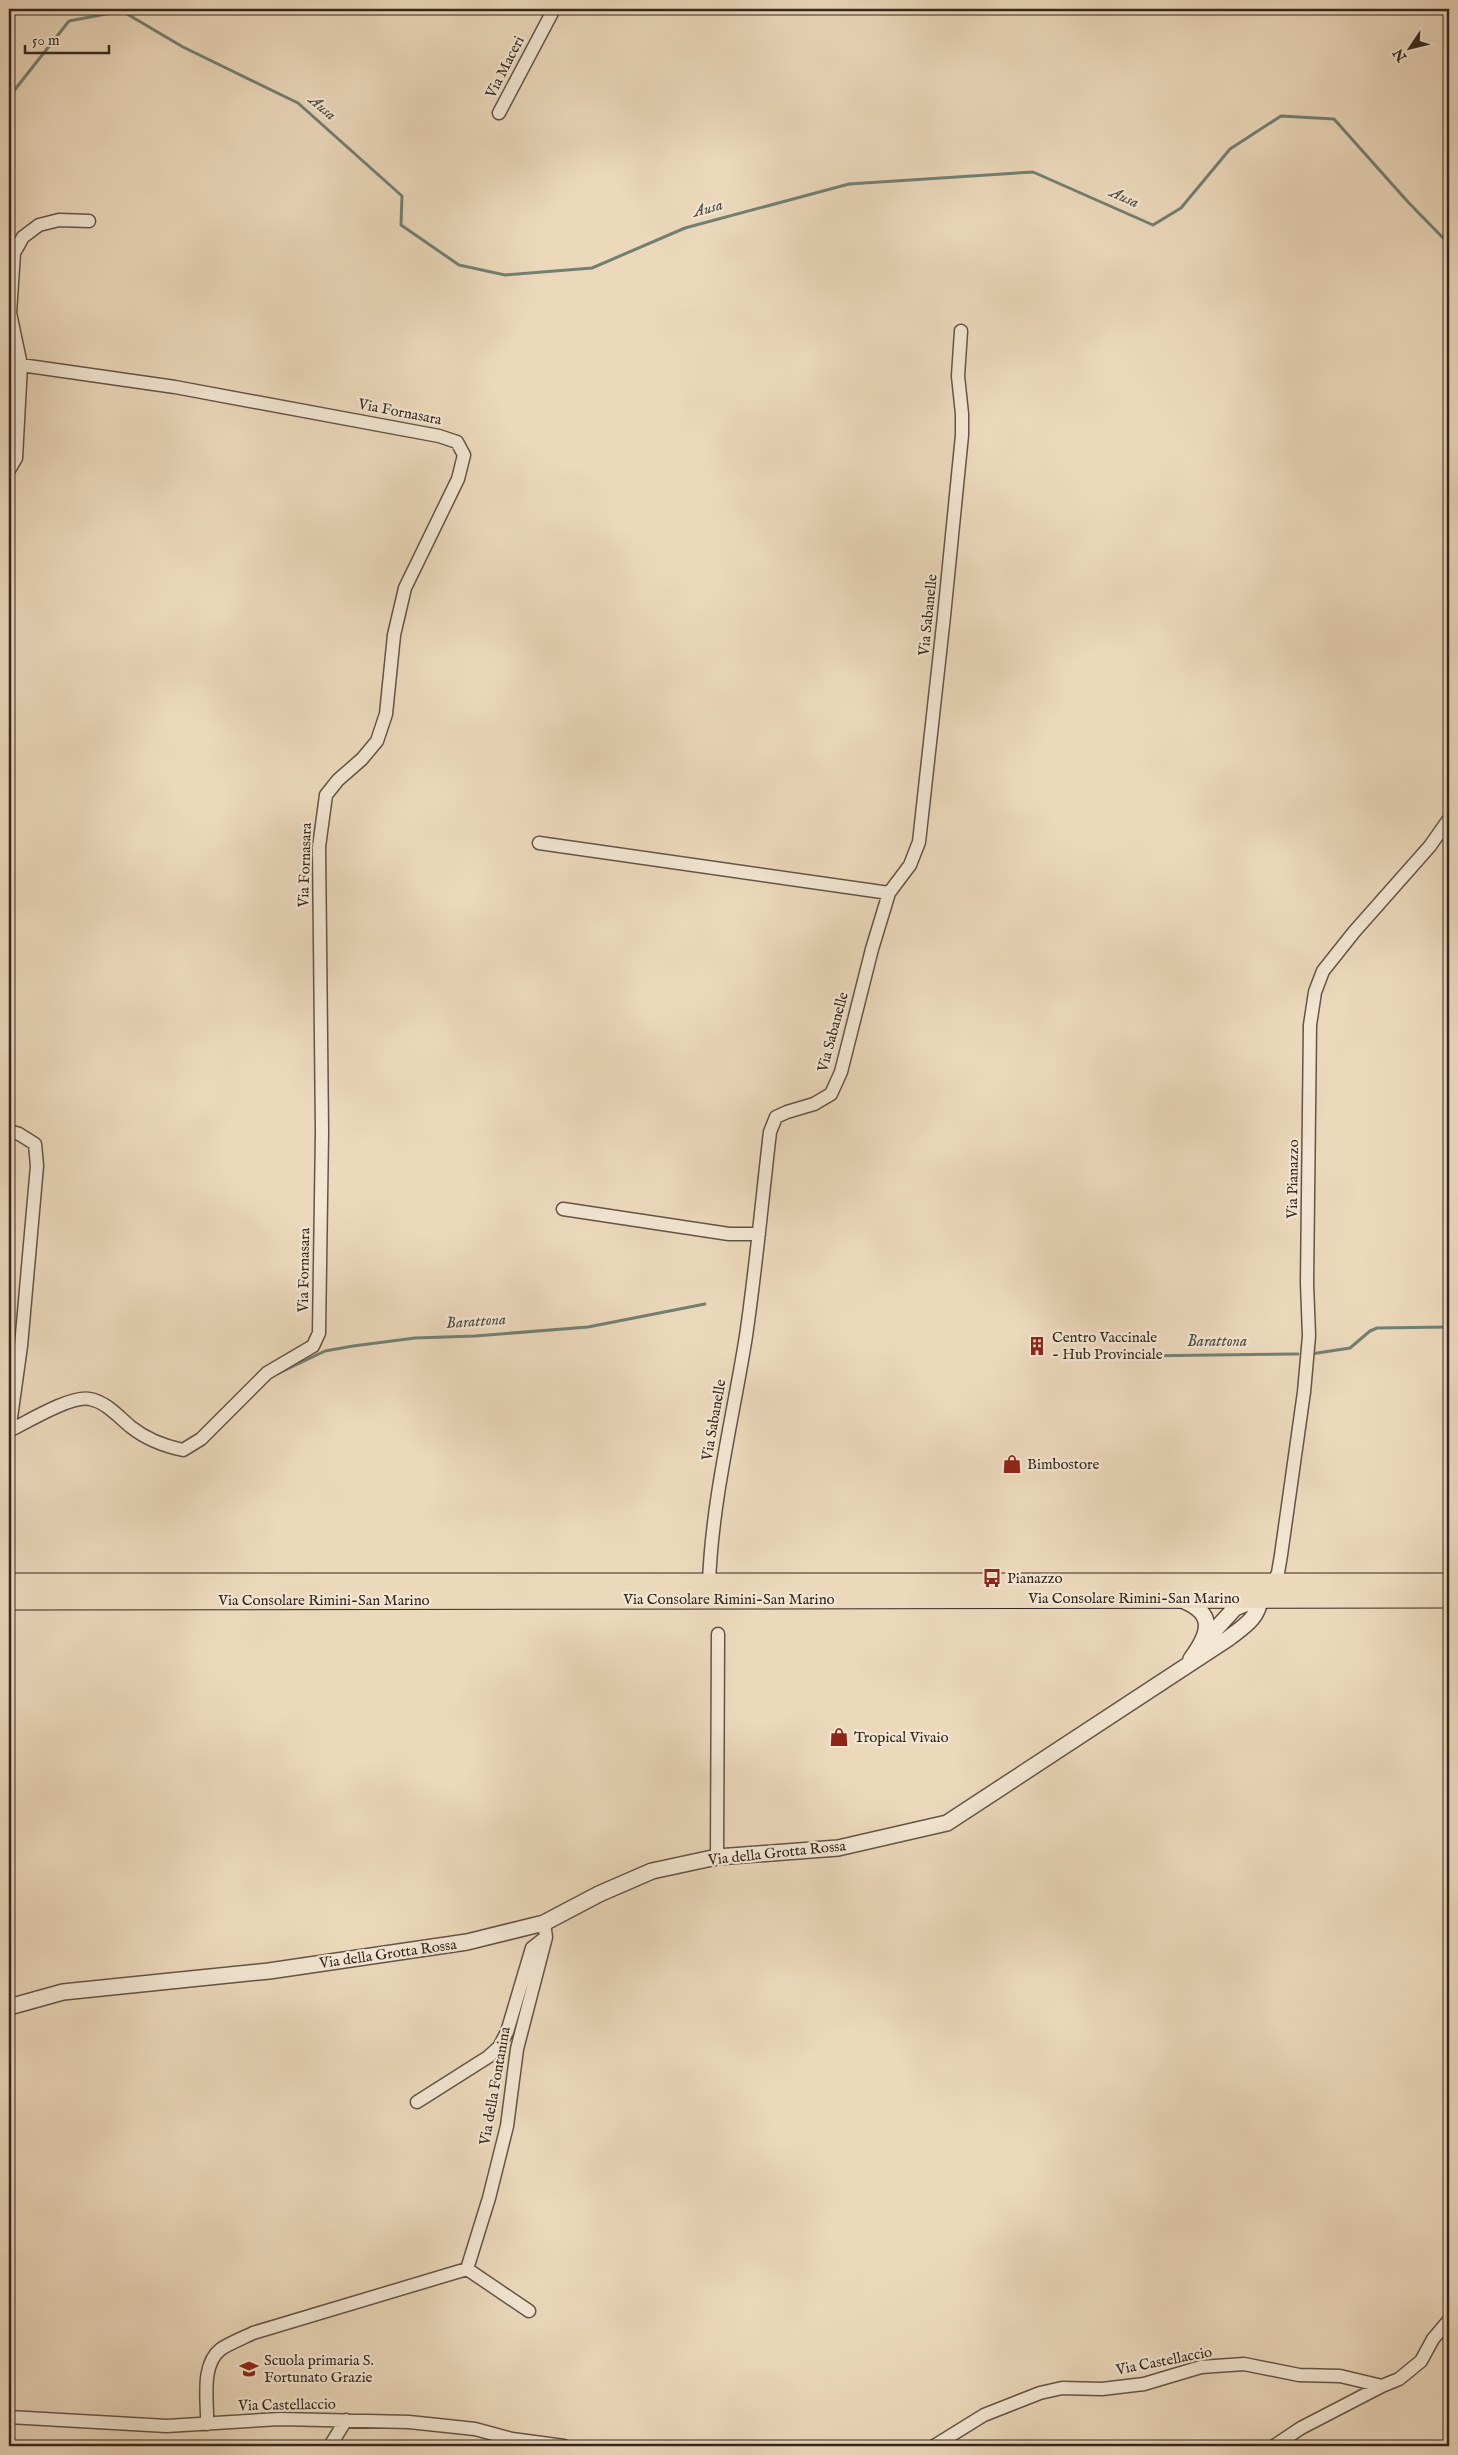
<svg xmlns="http://www.w3.org/2000/svg" width="1458" height="2455" font-family="'IM FELL English',serif">
<rect width="100%" height="100%" fill="#ecd9bc"/>
<filter id="stains"><feTurbulence type="fractalNoise" baseFrequency=".004" numOctaves="4"/><feColorMatrix values="0 0 0 0 .2 0 0 0 0 .09 0 0 0 0 .02 0 0 0 .5 -.17"/></filter>
<radialGradient id="worn" r=".72"><stop offset=".6" stop-color="#630" stop-opacity="0"/><stop offset="1" stop-color="#630" stop-opacity=".3"/></radialGradient>
<g fill="none" stroke-linecap="round" stroke-linejoin="round">
<!-- stream -->
<path stroke="#728073" stroke-width="3" d="M 9,97 L 69,21 L 122,11 L 183,47 L 298,103 L 402,196 L 401,225 L 459,265 L 505,275 L 592,268 L 685,228 L 849,184 L 1033,172 L 1153,225 L 1181,208 L 1230,149 L 1281,116 L 1334,119 L 1408,202 L 1449,244
M 1311,1354 L 1350,1348 L 1370,1331 L 1377,1328 L 1449,1327
M 1136,1356 L 1298,1354
M 279,1373 L 325,1351 L 353,1346 L 415,1338 L 475,1336 L 588,1327 L 705,1304"/>
<!-- minor casing -->
<g stroke="#645446" stroke-width="15">
<path id="minor" d="M 499,113 L 554,9
M 9,470 L 16,458 L 21,365 L 10,313 L 14,253 L 23,237 L 39,225 L 59,220 L 89,221
M 539,843 L 889,893
M 9,1131 L 19,1134 L 35,1144 L 37,1166 L 21,1346 L 9,1432
M 563,1209 L 729,1234 L 759,1234
M 9,1431 C 27,1422 71,1395 90,1399 C 106,1402 119,1417 131,1427 C 146,1439 164,1446 183,1450 L 201,1439 L 267,1373 L 313,1346 L 319,1333 L 322,1132 L 319,847 L 326,795 L 338,780 L 362,759 L 377,741 L 386,714 L 394,635 L 405,588 L 458,479 L 464,455 L 457,442 L 439,436 L 175,387 L 21,365
M 709,1583 C 712,1500 733,1418 746,1336 C 756,1268 762,1200 770,1132 L 776,1117 L 787,1112 L 814,1104 L 831,1094 L 841,1072 L 872,949 L 889,893 L 910,865 L 919,842 L 944,616 L 962,435 L 962,414 L 958,376 L 961,331
M 1273,1583 L 1278,1573 L 1281,1555 L 1304,1392 L 1309,1336 L 1307,1283 L 1310,1025 L 1315,992 L 1323,971 L 1354,932 L 1430,846 L 1449,819
M 717,1857 L 718,1634
M 417,2102 L 488,2057 L 499,2047 L 507,2032 L 532,1948 L 546,1937
M 467,2269 L 489,2198 L 507,2126 L 517,2049 L 546,1937 L 544,1923
M 9,2417 L 167,2426 L 280,2419 L 409,2422 L 475,2429 L 512,2439 L 564,2446
M 207,2424 C 208,2402 200,2365 221,2349 C 230,2343 243,2338 253,2333 L 467,2269 L 529,2311
M 330,2446 L 346,2420
M 934,2446 L 984,2415 L 1040,2393 L 1062,2388 L 1102,2389 L 1144,2384 L 1201,2367 L 1244,2364 L 1299,2375 L 1340,2376 L 1382,2386 L 1399,2379 L 1421,2361 L 1433,2339 L 1449,2320
M 1274,2446 L 1301,2428 L 1382,2386"/>
</g>
<!-- tertiary casing -->
<g stroke="#645446" stroke-width="18">
<path id="tertiary" d="M 1179,1599 C 1216,1612 1211,1632 1191,1659
M 1204,1642 L 1235,1608 L 1254,1600
M 9,2007 L 63,1992 L 269,1971 L 467,1942 L 544,1923 L 599,1894 L 652,1871 L 717,1857 L 838,1848 L 947,1823 L 1229,1638 C 1243,1627 1259,1618 1260,1598"/>
</g>
<!-- primary casing -->
<g stroke="#36271e" stroke-width="21">
<path id="primary" d="M 9,1583 L 1449,1583
M 9,1600 L 1449,1598"/>
</g>
<!-- minor -->
<use href="#minor" stroke="#f3e6d3" stroke-width="12"/>
<!-- tertiary -->
<use href="#tertiary" stroke="#f3e6d3" stroke-width="15"/>
<!-- primary -->
<use href="#primary" stroke="#ecd9bc" stroke-width="19"/>
</g>
<!-- icons -->
<defs>
<g id="building-bare" transform="scale(1.5)"><path d="M-4-6H4V6H1V3H-1V6H-4ZM-2.5-4.3h1.7v1.8h-1.7ZM.8-4.3h1.7v1.8H.8ZM-2.5-1h1.7V.8h-1.7ZM.8-1h1.7V.8H.8Z" fill="#8f2418" stroke="#f3e6d3" stroke-width="2.5" paint-order="stroke"/></g>
<g id="shop-bare" transform="scale(1.5)"><path d="M-5-2.5h2.3a2.7 3.5 0 0 1 5.4 0H5L5.5 6h-11ZM-1.5-2.5h3a1.5 2.3 0 0 0-3 0Z" fill="#8f2418" stroke="#f3e6d3" stroke-width="2.5" paint-order="stroke"/></g>
<g id="bus-bare" transform="scale(1.5)"><path d="M-5-6H5V4H4V6H2V4H-2V6H-4V4H-5ZM-3.5-4V0h7V-4ZM-3.5 1.2v1.5H-2V1.2ZM2 1.2v1.5H3.5V1.2Z" fill="#8f2418" stroke="#f3e6d3" stroke-width="2.5" paint-order="stroke"/></g>
<g id="school-bare" transform="scale(1.5)"><path d="M0-5L7-2L0 1L-7-2ZM-4 1L0 2.5L4 1V4Q0 6-4 4Z" fill="#8f2418" stroke="#f3e6d3" stroke-width="2.5" paint-order="stroke"/></g>
</defs>
<g fill-rule="evenodd">
<use href="#building-bare" x="1037" y="1346"/>
<use href="#shop-bare" x="1012" y="1464"/>
<use href="#bus-bare" x="992" y="1578"/>
<use href="#shop-bare" x="839" y="1737"/>
<use href="#school-bare" x="249" y="2369"/>
</g>
<g text-anchor="middle" dominant-baseline="central" stroke-width="4.5" stroke-linejoin="round" paint-order="stroke">
<!-- street labels -->
<g font-size="15" fill="#36271e" stroke="#f3e6d3">
<text transform="translate(505 67) rotate(-63)">Via Maceri</text>
<text transform="translate(400 412) rotate(11)">Via Fornasara</text>
<text transform="translate(928 615) rotate(-84)">Via Sabanelle</text>
<text transform="translate(305 865) rotate(-88)">Via Fornasara</text>
<text transform="translate(833 1032) rotate(-75)">Via Sabanelle</text>
<text transform="translate(1293 1179) rotate(-89)">Via Pianazzo</text>
<text transform="translate(304 1270) rotate(-89)">Via Fornasara</text>
<text transform="translate(714 1420) rotate(-80)">Via Sabanelle</text>
<text x="1134" y="1598">Via Consolare Rimini-San Marino</text>
<text x="729" y="1599">Via Consolare Rimini-San Marino</text>
<text x="324" y="1600">Via Consolare Rimini-San Marino</text>
<text transform="translate(777 1853) rotate(-6)">Via della Grotta Rossa</text>
<text transform="translate(388 1954) rotate(-8)">Via della Grotta Rossa</text>
<text transform="translate(495 2086) rotate(-80)">Via della Fontanina</text>
<text transform="translate(1164 2361) rotate(-11)">Via Castellaccio</text>
<text transform="translate(287 2405) rotate(-1)">Via Castellaccio</text>
</g>
<!-- poi labels -->
<g font-size="15" fill="#36271e" stroke="#f3e6d3" text-anchor="start">
<text x="1052" y="1337">Centro Vaccinale<tspan x="1052" dy="17">- Hub Provinciale</tspan></text>
<text x="1027" y="1464">Bimbostore</text>
<text x="1007" y="1578">Pianazzo</text>
<text x="854" y="1737">Tropical Vivaio</text>
<text x="264" y="2360">Scuola primaria S.<tspan x="264" dy="17">Fortunato Grazie</tspan></text>
</g>
<!-- water labels -->
<g font-size="16" font-style="italic" fill="#4f4c41" stroke="#f3e6d3">
<text transform="translate(322 108) rotate(41)">Ausa</text>
<text transform="translate(1124 198) rotate(24)">Ausa</text>
<text transform="translate(708 209) rotate(-15)">Ausa</text>
<text transform="translate(476 1322) rotate(-4)">Barattona</text>
<text x="1217" y="1342">Barattona</text>
</g>
</g>
<!-- margin -->
<rect width="1458" height="2455" fill="none" stroke="#ecd9bc" stroke-width="30"/>
<rect x="10" y="10" width="1438" height="2435" fill="none" stroke="#36271e" stroke-width="2.5"/>
<rect x="15" y="15" width="1428" height="2425" fill="none" stroke="#36271e"/>
<!-- north arrow -->
<g transform="translate(1410 48) rotate(235)" stroke="#f3e6d3" stroke-width="4" paint-order="stroke">
<path d="M0-4L9 19L0 12L-9 19Z" fill="#36271e"/>
<text y="-8" font-size="14" font-weight="bold" text-anchor="middle" fill="#36271e">N</text>
</g>
<!-- scale -->
<path d="M25 45v8h84v-8" fill="none" stroke="#36271e" stroke-width="2.5"/>
<text x="32" y="45" font-size="15" fill="#36271e" stroke="#f3e6d3" stroke-width="4" paint-order="stroke">50 m</text>
<rect width="100%" height="100%" filter="url(#stains)"/>
<rect width="100%" height="100%" fill="url(#worn)"/>
</svg>
